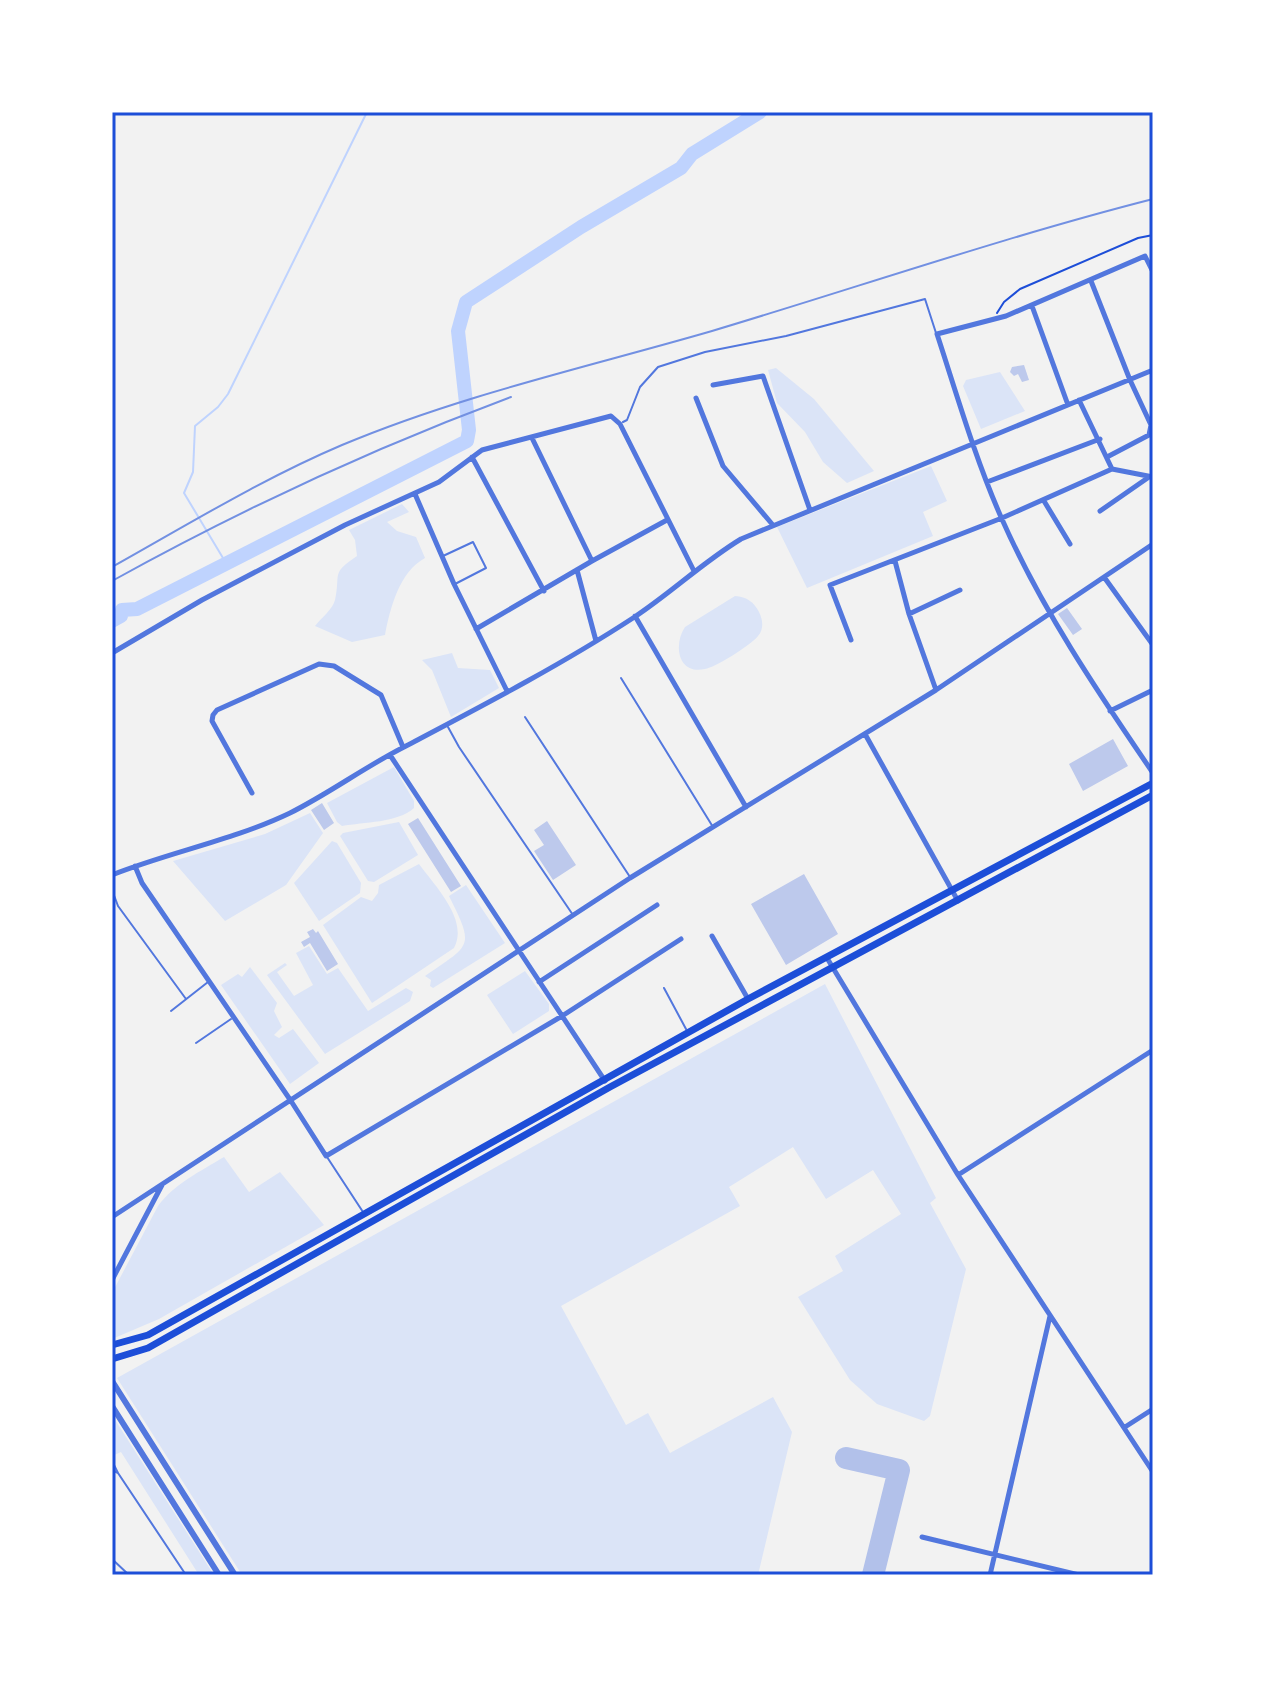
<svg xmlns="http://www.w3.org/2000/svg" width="1265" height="1687" font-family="'Libre Baskerville',serif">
<rect width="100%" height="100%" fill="#f2f2f2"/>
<!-- green -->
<path fill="#dbe4f7" d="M 776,368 L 814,399 L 874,471 L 847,483 L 823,462 L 805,432 L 777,403 L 768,370 Z
M 1000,372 L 1025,411 L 981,429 L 963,386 L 966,380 Z
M 931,466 L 947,501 L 923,512 L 933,536 L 807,588 L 777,527 Z
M 402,504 L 409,512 L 387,522 L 397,531 L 416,537 L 425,558 C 399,572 390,609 385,635 L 352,642 L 315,626 C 321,618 333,609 335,600 C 341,573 330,574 357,556 L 355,540 L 349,530 Z
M 735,596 C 747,597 754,602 759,612 C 763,620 764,629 758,636 C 752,644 715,668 705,669 C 678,675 673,645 685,627 Z
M 452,653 L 458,668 L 490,670 L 499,688 L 451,717 L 432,670 L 422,660 Z
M 394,767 L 414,801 L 414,808 C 397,823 364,822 342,826 L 337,822 L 327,803 Z
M 310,813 L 323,833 L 286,885 L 225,921 L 173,861 L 265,834 Z
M 399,822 L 418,855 L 374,882 L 368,881 L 340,836 L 343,833 Z
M 332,841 L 337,843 L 361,883 L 360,893 L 319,921 L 294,883 Z
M 419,864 C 435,886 469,920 454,948 L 372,1003 L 323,925 L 361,897 L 372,901 L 378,893 L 379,885 Z
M 466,885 L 505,943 L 433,988 L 430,986 L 431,980 L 425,976 C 471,944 475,948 449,896 Z
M 309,946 L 327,974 L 338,968 L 368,1011 L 406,988 L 413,992 L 410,1001 L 325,1054 L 267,975 L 285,963 L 287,965 L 277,972 L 294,996 L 313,985 L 296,953 Z
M 250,967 L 277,1003 L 274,1011 L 282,1027 L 274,1035 L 279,1038 L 293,1029 L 319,1063 L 290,1084 L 221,985 L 238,974 L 242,977 Z
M 525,971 L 549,1004 L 549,1011 L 513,1034 L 487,995 Z
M 825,984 L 936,1198 L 930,1203 L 966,1269 L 930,1416 L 924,1421 L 877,1404 L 850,1380 L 798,1297 L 843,1271 L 835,1256 L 901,1214 L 873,1170 L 826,1199 L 793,1147 L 729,1187 L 740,1206 L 561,1306 L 626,1425 L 648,1413 L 670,1453 L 773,1397 L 792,1432 L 758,1575 L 242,1575 L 117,1378 Z
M 224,1157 L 249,1192 L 280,1172 L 324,1225 L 159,1319 L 112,1339 L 112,1293 L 158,1206 C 174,1184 201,1171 224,1157 Z
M 112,1415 L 214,1575 L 199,1575 L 121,1452 L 112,1456 Z"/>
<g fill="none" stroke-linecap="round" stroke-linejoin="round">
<!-- stream -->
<path stroke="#bfd3fe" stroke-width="2" d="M 226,563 L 184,493 L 193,472 L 195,426 L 218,407 L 228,394 L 367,112"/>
<!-- river -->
<path stroke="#bfd3fe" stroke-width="14" d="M 112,621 L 121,616 L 122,610 L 137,609 L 467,441 L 469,430 L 458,331 L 466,302 L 581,227 L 681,168 L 692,154 L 760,112"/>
<!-- taxiway -->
<path stroke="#b2c1ea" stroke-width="22" d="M 846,1458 L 899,1470 L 873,1575"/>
</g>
<!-- building -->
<path fill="#bdc9ec" d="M 1024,365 L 1029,380 L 1022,382 L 1018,374 L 1014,376 L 1010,372 L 1012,367 Z
M 1067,608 L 1082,629 L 1073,635 L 1058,614 Z
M 1113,739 L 1128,766 L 1083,791 L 1069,764 Z
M 322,803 L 334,823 L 324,830 L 311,810 Z
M 418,818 L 461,886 L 451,892 L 408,824 Z
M 547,821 L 576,865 L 553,880 L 534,851 L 544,845 L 534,830 Z
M 804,874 L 838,934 L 786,965 L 751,904 Z
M 313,929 L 316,933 L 318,931 L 338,964 L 327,971 L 310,943 L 304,947 L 301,942 L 310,937 L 307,932 Z"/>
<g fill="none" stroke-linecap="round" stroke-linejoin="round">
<!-- path -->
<path stroke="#1d4ed8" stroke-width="2" d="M 997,313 L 1004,302 L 1020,289 L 1138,238 L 1153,235"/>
<!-- service -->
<path stroke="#5277de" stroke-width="2" d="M 623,422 L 627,420 L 640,387 L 658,367 L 705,352 L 786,336 L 925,299 L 936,333
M 443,556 L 473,542 L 486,568 L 455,584
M 621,678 L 713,827
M 525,717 L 630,877
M 448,727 L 459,747 L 573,915
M 112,890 L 118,906 L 186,999
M 664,988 L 686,1029
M 171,1011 L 208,982
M 196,1043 L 231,1019
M 327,1157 L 363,1212
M 112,1461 L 118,1473 L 112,1470
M 118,1473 L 186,1575
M 112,1559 L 129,1575"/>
<!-- minor -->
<path stroke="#5277de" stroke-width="5" d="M 1153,272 L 1145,256 L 1006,316 L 937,334 C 957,395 975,458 1001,517 C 1041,608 1097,691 1153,773
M 1091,281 L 1130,380 L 1151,425 L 1149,435 L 1107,457
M 1032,306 L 1068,405
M 713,385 L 763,376 L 810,510
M 696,398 L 723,466 L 772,524
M 1079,400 L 1112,469
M 472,457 L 544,591
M 987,482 L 1100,439
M 415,494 L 454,584 L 507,691
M 1044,501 L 1070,544
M 1100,511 L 1149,477
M 592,561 L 667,520
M 895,561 L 909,614 L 936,690
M 577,570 L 596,641
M 1104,577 L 1153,645
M 909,614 L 960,590
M 635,616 L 746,807
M 476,629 L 592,561 L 532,438
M 851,640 L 830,585 L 1002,518 L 1112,469 L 1153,477
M 112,653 L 202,600 L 345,525 L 439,482 L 482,450 L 611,416 L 620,424 L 694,571
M 1110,711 L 1153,690
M 865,734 L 958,901
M 390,755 L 605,1081
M 252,793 L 212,721 L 213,715 L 217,710 L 319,664 L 334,666 L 381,695 L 403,747
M 135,866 L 142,883 L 291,1101 L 326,1156 L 562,1016 L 681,939
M 112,875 C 170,852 234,840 290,813 C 330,793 366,766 406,746 C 482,706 561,665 633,618 C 671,593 703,562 741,539 L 1153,370
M 712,936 L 748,999
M 827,958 L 958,1175 L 1153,1472
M 539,982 L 657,905
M 958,1175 L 1153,1050
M 112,1217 L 630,878 L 936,690 L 1153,544
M 112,1280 L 162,1185
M 1125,1427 L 1153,1409
M 922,1537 L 1079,1575
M 990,1575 L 1050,1316"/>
<!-- tertiary -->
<path stroke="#5277de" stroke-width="6" d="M 112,1381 L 235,1575
M 112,1406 L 219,1575"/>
<!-- primary -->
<path stroke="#1d4ed8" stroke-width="7" d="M 112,1345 L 148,1335 L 748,999 L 1153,783
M 112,1359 L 148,1348 L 610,1087 L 1153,795"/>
<!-- rail -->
<path stroke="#7290e2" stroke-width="2" d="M 112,567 C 187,525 262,479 342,445 C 461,395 588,367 712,331 C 859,287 1004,237 1153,199
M 112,581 C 242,509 371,449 511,397"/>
</g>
<!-- border -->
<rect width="1265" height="1687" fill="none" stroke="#ffffff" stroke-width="228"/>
<rect x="114" y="114" width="1037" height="1459" fill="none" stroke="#1d4ed8" stroke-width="3"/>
</svg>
